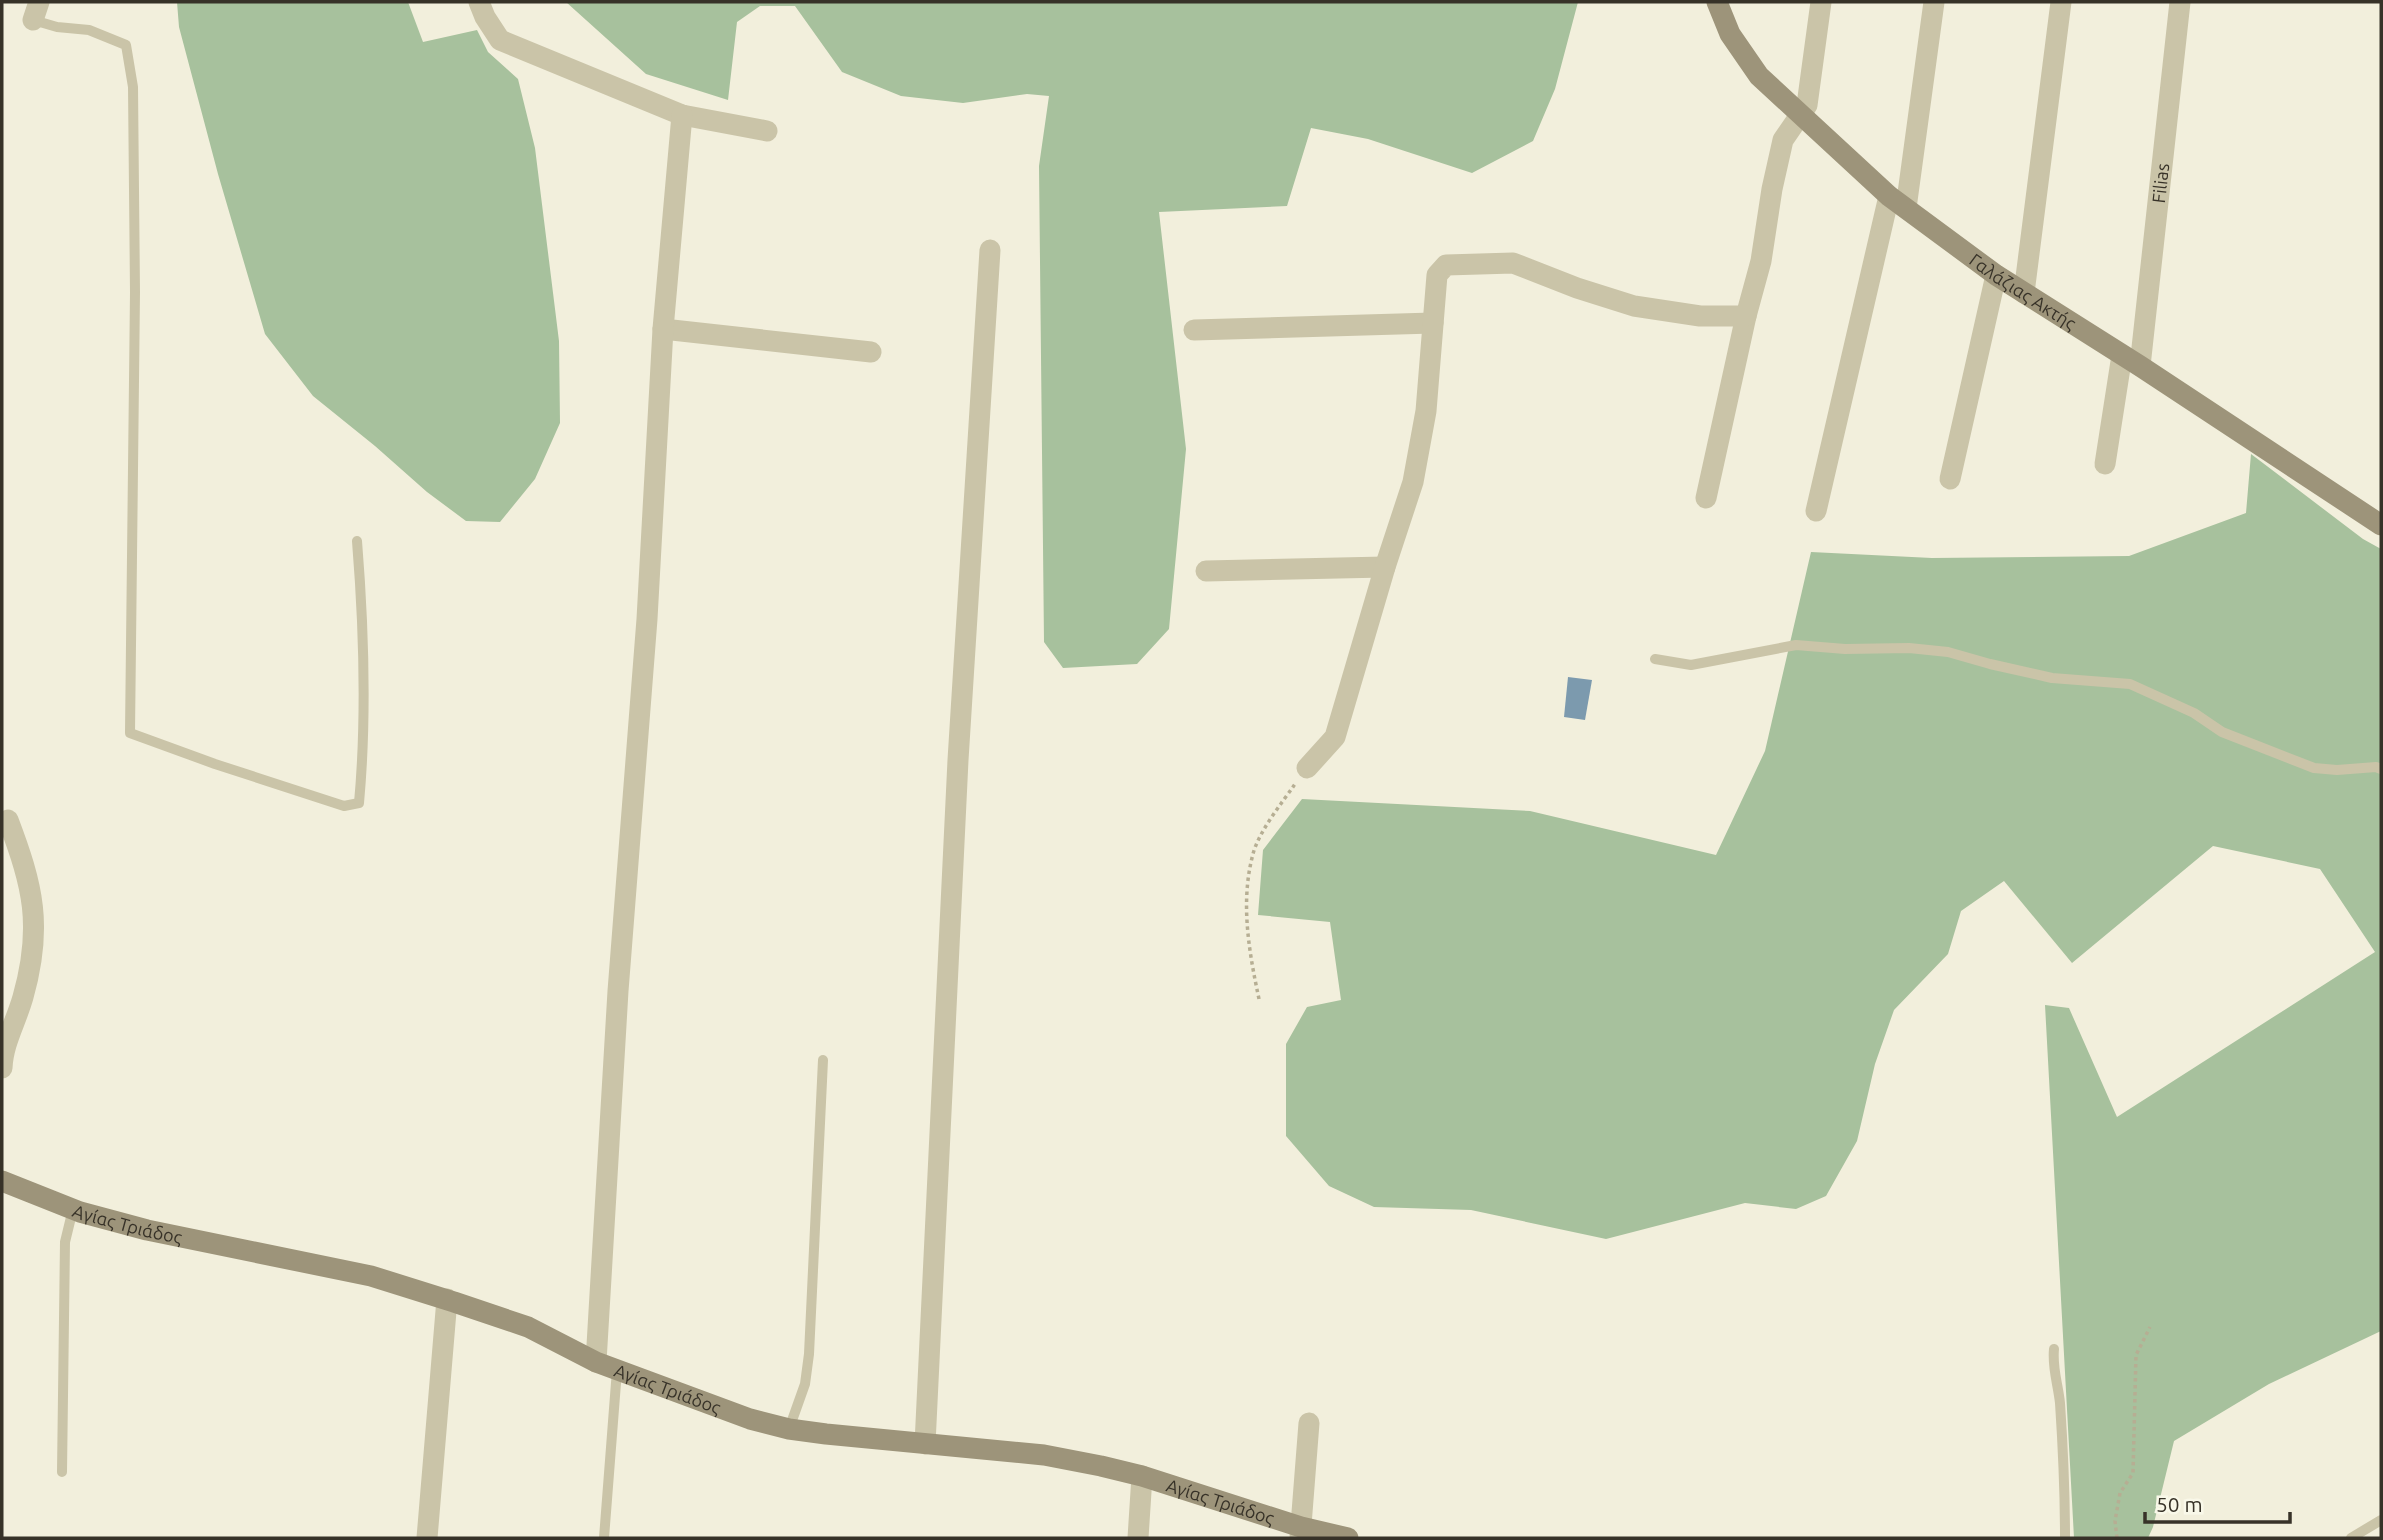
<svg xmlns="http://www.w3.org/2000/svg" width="2383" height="1540" font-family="Ubuntu,sans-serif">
<rect width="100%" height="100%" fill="#f2efdc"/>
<!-- green -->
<path fill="#a7c19d" d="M 177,2 L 408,2 L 423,42 L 477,30 L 488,52 L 518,79 L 535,148 L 559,341 L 560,423 L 535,479 L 500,522 L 466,521 L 427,492 L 375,446 L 313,396 L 265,334 L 218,174 L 179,27 Z
M 566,2 L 1578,2 L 1555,89 L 1533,141 L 1472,173 L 1368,139 L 1311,128 L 1287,206 L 1159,212 L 1186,449 L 1169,629 L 1137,664 L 1063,668 L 1044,642 L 1039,166 L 1049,96 L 1027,94 L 963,103 L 901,96 L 842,72 L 795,6 L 760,6 L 737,22 L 728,100 L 646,74 Z
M 2251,454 L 2363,539 L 2381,549 L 2381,1331 L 2269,1384 L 2174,1441 L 2153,1527 L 2148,1538 L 2074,1538 L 2045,1005 L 2069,1008 L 2117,1117 L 2375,952 L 2320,869 L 2213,846 L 2072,963 L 2004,881 L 1961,911 L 1948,954 L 1894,1010 L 1875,1064 L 1857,1141 L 1826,1196 L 1796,1209 L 1745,1203 L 1606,1239 L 1471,1210 L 1374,1207 L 1329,1186 L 1286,1136 L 1286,1044 L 1307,1007 L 1341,1000 L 1330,922 L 1258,915 L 1263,850 L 1302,799 L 1530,811 L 1716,855 L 1765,751 L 1811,552 L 1932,558 L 2129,556 L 2246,513 Z"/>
<!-- water -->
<path fill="#7c9aae" d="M 1568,677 L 1592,680 L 1585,720 L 1564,717 Z"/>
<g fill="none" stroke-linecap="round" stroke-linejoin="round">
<!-- path -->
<path stroke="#b6ae93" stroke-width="3.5" stroke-dasharray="3.5 3.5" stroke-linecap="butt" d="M 1259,999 C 1249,952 1240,902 1253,854 C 1259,831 1282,803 1295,784
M 2117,1538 L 2115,1521 L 2120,1493 L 2133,1473 L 2136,1355 L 2150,1327"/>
<!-- lane -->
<path stroke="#cac4a8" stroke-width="10" d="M 33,20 L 57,27 L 89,30 L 126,45 L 133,87 L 135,292 L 130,733 L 215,764 L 344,806 L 359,803 C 367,716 364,628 357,541
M 1655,659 L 1691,665 L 1796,645 L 1845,649 L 1909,648 L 1948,652 L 1990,664 L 2052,678 L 2130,684 L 2194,713 L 2222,732 L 2314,768 L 2337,770 L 2376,767 L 2381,769
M 2054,1349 C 2052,1368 2058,1384 2060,1403 C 2063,1448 2065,1493 2065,1538
M 789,1429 L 805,1384 L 809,1354 L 823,1060
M 62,1472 L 65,1242 L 73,1209
M 604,1538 L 617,1370
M 2351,1538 L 2381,1520"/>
<!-- street -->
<g stroke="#cac4a8" stroke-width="21">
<path d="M 479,2 L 485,17 L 500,40 L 682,115 L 767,131"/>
<path d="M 33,20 L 39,2"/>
<path d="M 1906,208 L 1934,2"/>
<path d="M 2024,293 L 2061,2"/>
<path d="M 663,329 L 871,352"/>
<path d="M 1194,330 L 1433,323"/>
<path id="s1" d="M 2140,366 L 2180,2"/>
<path d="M 2105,464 L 2122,355"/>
<path d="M 1950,479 L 1996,275"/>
<path d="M 1706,498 L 1746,316"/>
<path d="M 1816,511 L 1889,196"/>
<path d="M 1206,571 L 1385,567"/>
<path d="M 1307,768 L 1335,737 L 1385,567 L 1413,482 L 1426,411 L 1437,275 L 1446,265 L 1513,263 L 1577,288 L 1634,306 L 1700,316 L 1746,316 L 1761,261 L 1772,189 L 1783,140 L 1807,105 L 1821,2"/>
<path d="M 2,1068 C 3,1043 16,1022 23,997 C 43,926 33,886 8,820"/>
<path d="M 596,1362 L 618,991 L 647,619 L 663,329 L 682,115"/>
<path d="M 925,1444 L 958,760 L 990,250"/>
<path d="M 427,1538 L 447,1299"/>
<path d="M 1138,1538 L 1142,1476"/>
<path d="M 1300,1538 L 1309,1423"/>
</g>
<!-- secondary -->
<g stroke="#9d947a" stroke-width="21">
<path id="s2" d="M 1717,2 L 1730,34 L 1759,76 L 1889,196 L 1996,275 L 2140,366 L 2381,525"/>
<path id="s3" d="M 2,1181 L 80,1212 L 147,1230 L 371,1276 L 454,1302 L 528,1327 L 596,1362 L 750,1419 L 789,1429 L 826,1434 L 1044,1455 L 1101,1466 L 1142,1476 L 1301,1527 L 1348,1538"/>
</g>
</g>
<g text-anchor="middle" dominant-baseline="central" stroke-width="5" stroke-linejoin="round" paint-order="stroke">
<!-- street labels -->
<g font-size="18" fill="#373228" stroke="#f9f8e9">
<text stroke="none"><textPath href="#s1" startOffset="184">Filias</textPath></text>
<text stroke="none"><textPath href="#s2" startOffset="427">Γαλάζιας Ακτής</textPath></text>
<text stroke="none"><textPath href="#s3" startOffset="133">Αγίας Τριάδος</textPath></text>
<text stroke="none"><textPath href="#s3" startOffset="700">Αγίας Τριάδος</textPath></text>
<text stroke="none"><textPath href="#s3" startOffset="1267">Αγίας Τριάδος</textPath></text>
</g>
</g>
<!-- border -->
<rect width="2383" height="1540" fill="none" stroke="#373228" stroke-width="7"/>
<!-- scale -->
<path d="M2145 1512v10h145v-10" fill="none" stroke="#373228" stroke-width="3.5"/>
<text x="2156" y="1512" font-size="21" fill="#373228" stroke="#f9f8e9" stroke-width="5" paint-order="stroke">50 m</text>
</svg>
